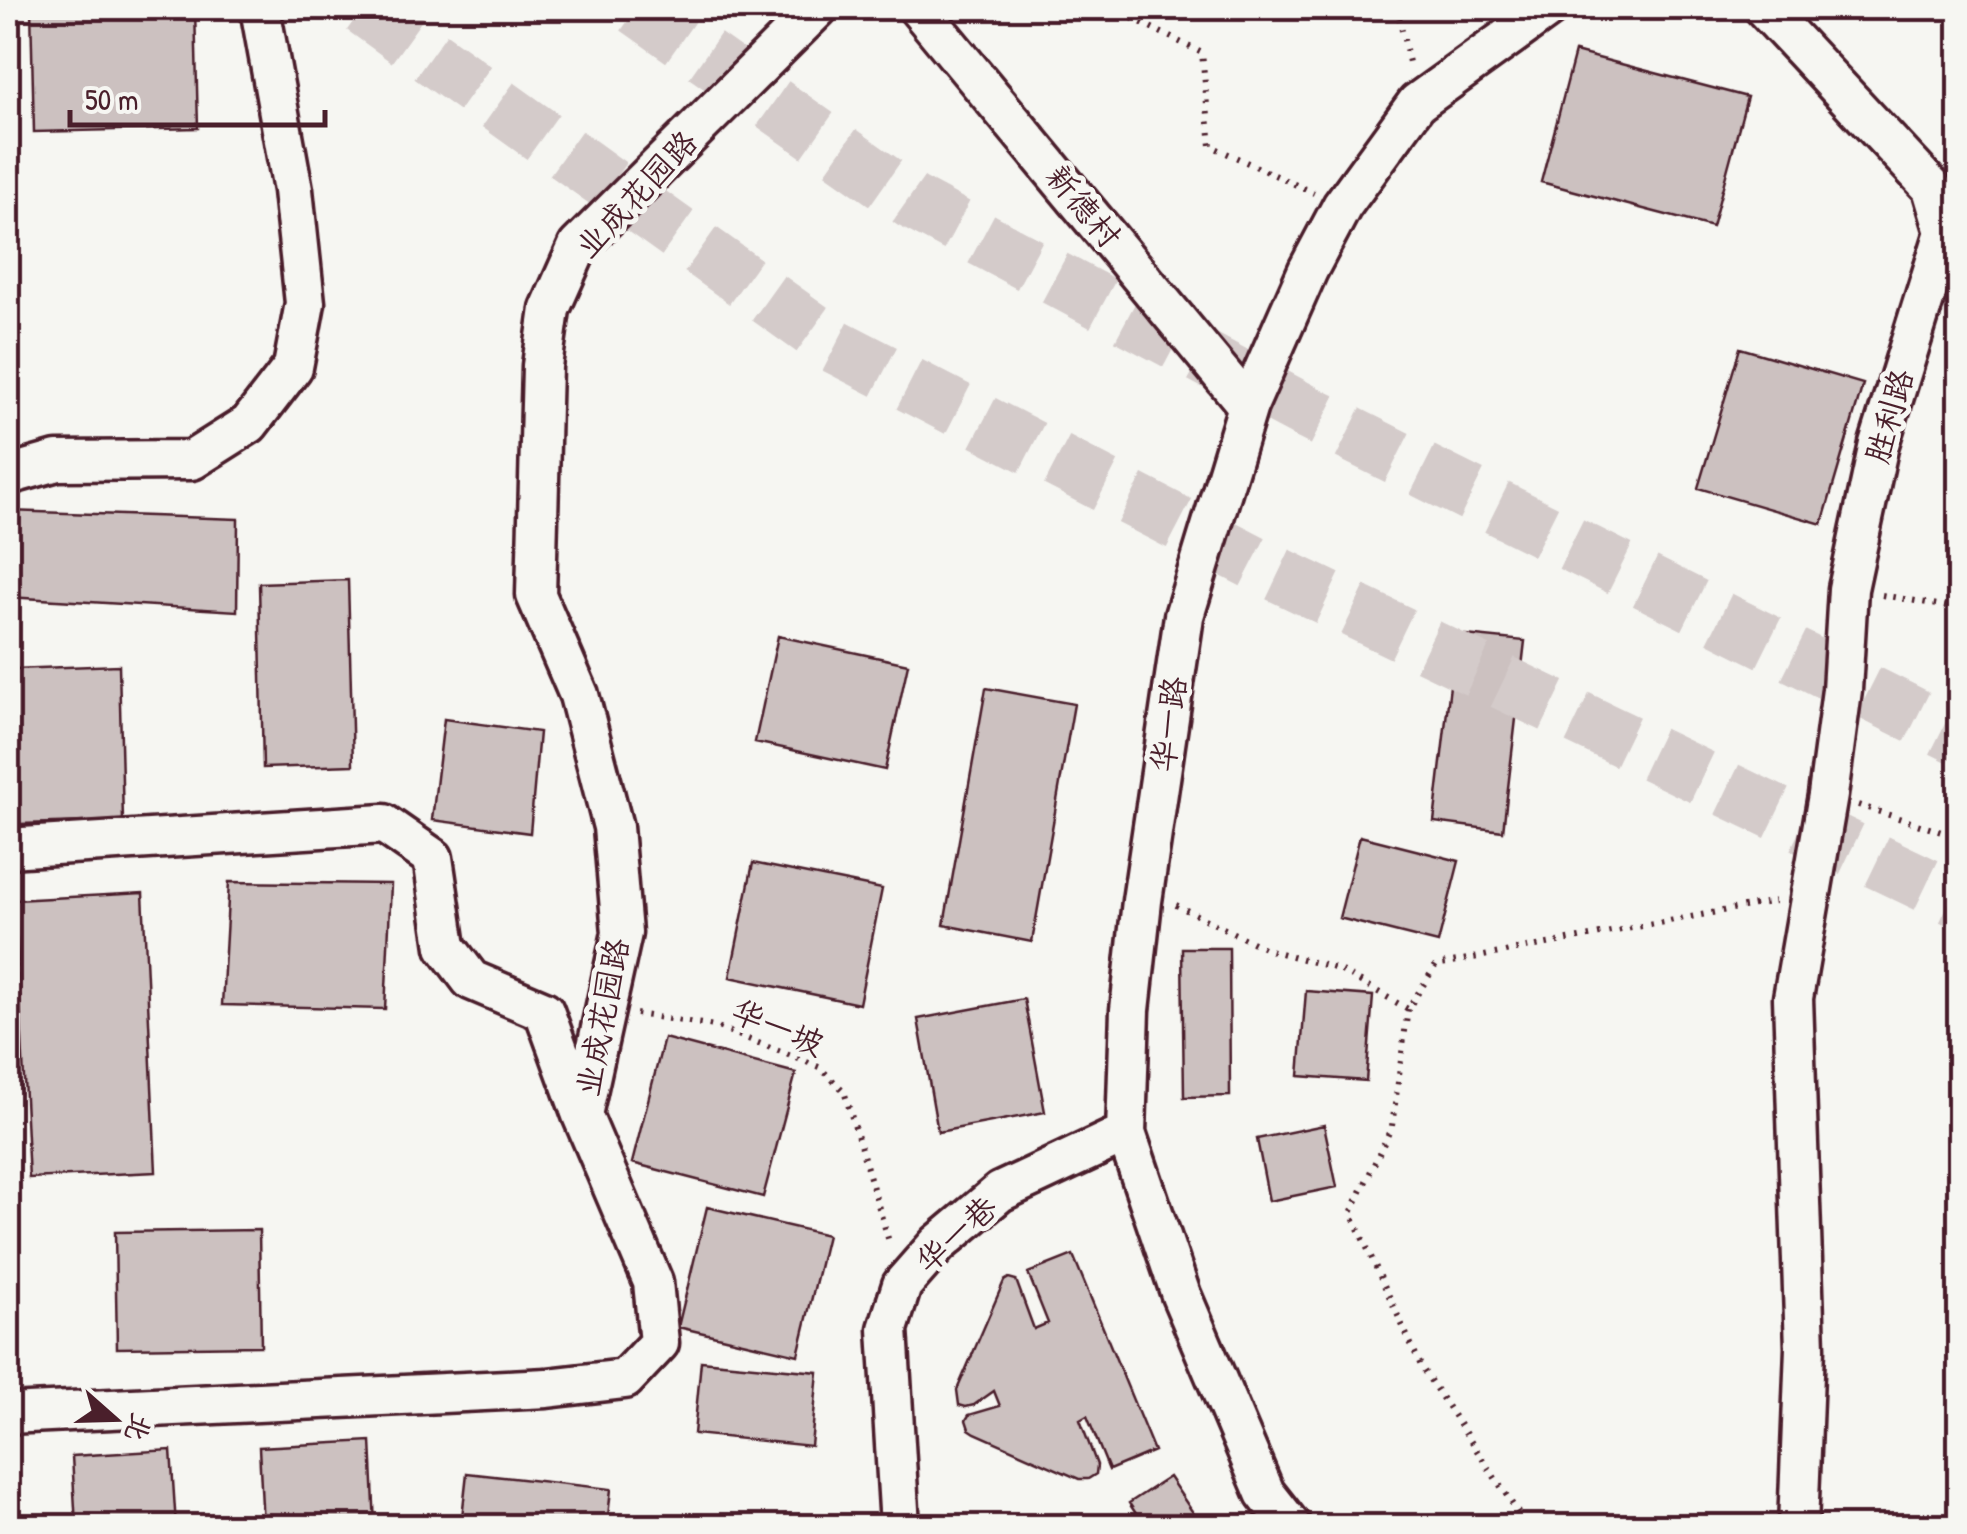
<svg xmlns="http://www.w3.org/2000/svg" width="1967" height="1534" font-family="'Patrick Hand','LXGW WenKai TC',sans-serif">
<rect width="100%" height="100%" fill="#f6f6f2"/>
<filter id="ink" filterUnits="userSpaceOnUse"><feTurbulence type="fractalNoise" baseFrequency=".01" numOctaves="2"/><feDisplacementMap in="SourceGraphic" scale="20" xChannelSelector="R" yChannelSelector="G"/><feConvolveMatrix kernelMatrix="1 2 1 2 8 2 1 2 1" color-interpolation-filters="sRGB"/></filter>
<g filter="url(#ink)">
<!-- building -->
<path fill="#ccc1c0" stroke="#4a1f2b" stroke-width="2.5" d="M 31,8 L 195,8 L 198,128 L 34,132 Z
M 1575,52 L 1747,97 L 1712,227 L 1541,182 Z
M 1740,348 L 1863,384 L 1822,524 L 1698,488 Z
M 8,511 L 238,519 L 237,611 L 8,597 Z
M 348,580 L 353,765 L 263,768 L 259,583 Z
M 1456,634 L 1525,641 L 1503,831 L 1434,822 Z
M 778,636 L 908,664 L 885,770 L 755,742 Z
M 119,665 L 123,821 L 19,824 L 13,669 Z
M 986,688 L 1074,704 L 1032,942 L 944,925 Z
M 444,719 L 539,732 L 530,833 L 432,820 Z
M 1360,836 L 1459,861 L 1438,943 L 1339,918 Z
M 753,863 L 882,889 L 859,1004 L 730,977 Z
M 229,882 L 391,884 L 385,1009 L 222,1005 Z
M 143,893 L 156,1172 L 29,1178 L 15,900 Z
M 1182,948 L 1229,948 L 1230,1096 L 1184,1097 Z
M 1306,991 L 1373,996 L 1366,1081 L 1299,1076 Z
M 1024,999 L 1045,1112 L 938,1132 L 918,1019 Z
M 664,1038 L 796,1073 L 763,1197 L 632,1163 Z
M 1324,1125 L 1337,1187 L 1269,1201 L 1257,1139 Z
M 707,1207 L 827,1235 L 798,1355 L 678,1327 Z
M 259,1230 L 261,1346 L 117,1348 L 115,1232 Z
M 1073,1255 L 1154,1451 L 1109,1470 L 1087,1416 L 1080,1420 L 1097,1465 L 1096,1474 L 1088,1479 L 1079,1479 L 975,1433 L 969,1429 L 966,1420 L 969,1415 L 1000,1406 L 994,1391 L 974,1405 L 966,1407 L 959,1405 L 957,1390 L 1004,1281 L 1009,1278 L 1016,1280 L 1034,1329 L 1048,1323 L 1028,1273 Z
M 701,1361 L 818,1372 L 811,1446 L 694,1434 Z
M 371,1441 L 375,1526 L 263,1526 L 259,1447 Z
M 171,1450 L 176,1526 L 76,1526 L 72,1456 Z
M 467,1473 L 611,1489 L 607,1526 L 461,1526 Z
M 1169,1477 L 1202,1526 L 1144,1526 L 1129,1503 Z"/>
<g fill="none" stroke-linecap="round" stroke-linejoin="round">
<!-- highway-tunnel -->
<path stroke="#d4cbca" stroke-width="55" stroke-dasharray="55 28" stroke-linecap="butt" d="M 363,8 L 835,346 L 1271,571 L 1960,901
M 637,8 L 912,202 L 1310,414 L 1960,738"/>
<!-- minor casing -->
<g stroke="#4a1f2b" stroke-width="45">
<path id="minor" d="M 918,8 L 1248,406
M 1764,8 L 1932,188 L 1945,232 L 1879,444 L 1848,589 L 1842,690 L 1828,795 L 1793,998 L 1805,1348 L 1798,1526
M 8,475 L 57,461 L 192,460 L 249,424 L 293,367 L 305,303 L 293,190 L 260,8
M 8,848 L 384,824 L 433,858 L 446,947 L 471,980 L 544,1011 L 582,1115
M 8,1414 L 547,1388 L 625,1379 L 659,1343 L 653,1282 L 582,1115 L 622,933 L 613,827 L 579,695 L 536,595 L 542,366 L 550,309 L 578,246 L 818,8
M 900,1526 L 888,1329 L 902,1285 L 938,1244 L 1000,1192 L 1126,1133
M 1291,1526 L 1265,1493 L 1181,1295 L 1126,1133 L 1130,1010 L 1142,901 L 1184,616 L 1248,406 L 1308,270 L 1342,206 L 1417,103 L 1549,8"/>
</g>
<!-- path -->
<path stroke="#4a1f2b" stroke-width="6" stroke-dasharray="2.5 8" stroke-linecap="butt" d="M 1129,8 L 1132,18 L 1202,53 L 1211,146 L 1314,193
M 1397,8 L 1410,67
M 1882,595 L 1960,609
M 1858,805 L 1951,835 L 1960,854
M 1176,905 L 1266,949 L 1338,969 L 1408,1009 L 1436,965 L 1775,901
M 1408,1009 L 1392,1126 L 1351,1213 L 1422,1368 L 1527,1526
M 636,1014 L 715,1026 L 819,1067 L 844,1091 L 890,1245"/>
<!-- minor -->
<use href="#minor" stroke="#f6f6f2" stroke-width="38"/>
</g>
</g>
<g text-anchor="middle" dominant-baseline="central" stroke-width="10" stroke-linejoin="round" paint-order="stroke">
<!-- street labels -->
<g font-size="32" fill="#4a1f2b" stroke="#f6f6f2">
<text transform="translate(636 194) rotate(-47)">业成花园路</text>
<text transform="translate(1084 206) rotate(50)">新德村</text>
<text transform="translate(1889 416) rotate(-74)">胜利路</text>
<text transform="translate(1168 724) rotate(-82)">华一路</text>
<text transform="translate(602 1017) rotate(-79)">业成花园路</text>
<text transform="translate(778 1027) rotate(23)">华一坡</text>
<text transform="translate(956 1234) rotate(-42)">华一巷</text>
</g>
</g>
<!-- margin -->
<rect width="1967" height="1534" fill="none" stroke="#f6f6f2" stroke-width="40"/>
<rect x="20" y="20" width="1927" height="1494" fill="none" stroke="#4a1f2b" stroke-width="4" filter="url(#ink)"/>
<!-- north arrow -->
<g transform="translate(115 1419) rotate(110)" stroke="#f6f6f2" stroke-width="8" paint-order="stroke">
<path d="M0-8L18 38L0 25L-18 38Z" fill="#4a1f2b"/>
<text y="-15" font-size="28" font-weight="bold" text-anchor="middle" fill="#4a1f2b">北</text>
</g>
<!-- scale -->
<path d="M70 110v15h255v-15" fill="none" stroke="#4a1f2b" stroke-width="5"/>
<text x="85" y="110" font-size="30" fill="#4a1f2b" stroke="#f6f6f2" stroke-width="8" paint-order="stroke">50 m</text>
</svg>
